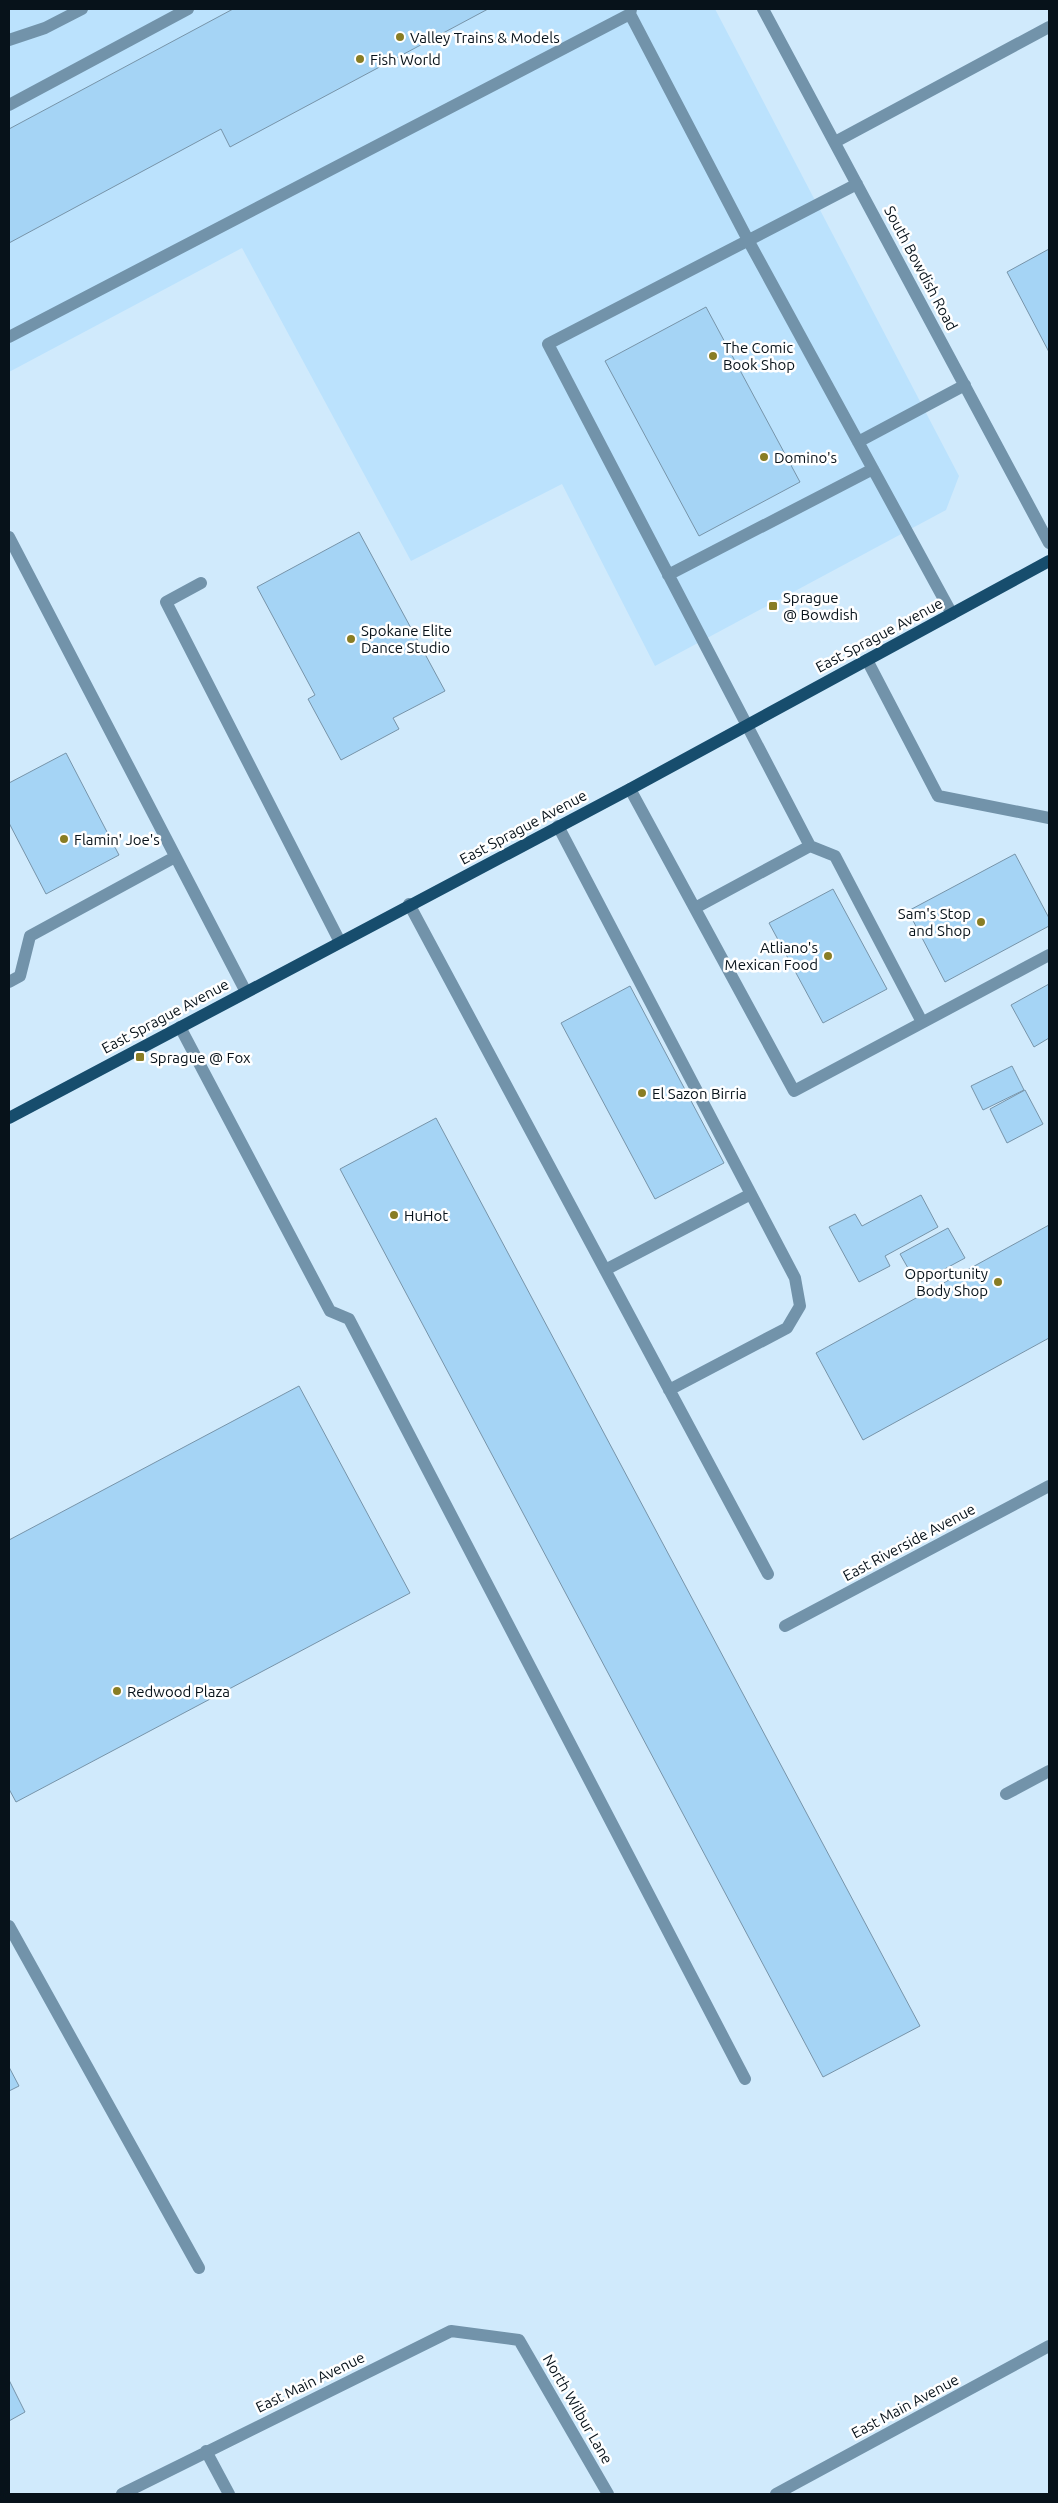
<svg xmlns="http://www.w3.org/2000/svg" width="1058" height="2503" font-family="Ubuntu,sans-serif">
<rect width="100%" height="100%" fill="#d0eafc"/>
<!-- built -->
<path fill="#bbe2fd" d="M 9,9 L 715,9 L 959,476 L 946,510 L 655,666 L 562,484 L 411,561 L 242,248 L 9,372 Z"/>
<!-- building -->
<path fill="#a5d4f5" stroke="#7794a9" d="M 233,9 L 488,9 L 230,147 L 221,129 L 9,243 L 9,129 Z
M 1049,249 L 1049,352 L 1007,272 Z
M 706,307 L 800,482 L 699,536 L 605,361 Z
M 359,532 L 445,691 L 393,718 L 399,729 L 341,760 L 308,699 L 315,695 L 257,587 Z
M 66,753 L 119,855 L 46,894 L 9,823 L 9,783 Z
M 1015,854 L 1049,918 L 1049,926 L 945,982 L 908,911 Z
M 833,889 L 887,989 L 823,1023 L 769,923 Z
M 1049,984 L 1049,1038 L 1034,1047 L 1011,1005 Z
M 630,986 L 724,1163 L 655,1199 L 561,1023 Z
M 1012,1066 L 1024,1090 L 983,1110 L 971,1086 Z
M 1025,1090 L 1043,1124 L 1007,1143 L 990,1109 Z
M 436,1118 L 920,2026 L 823,2077 L 340,1169 Z
M 921,1195 L 938,1227 L 885,1256 L 890,1266 L 859,1282 L 829,1227 L 855,1214 L 862,1226 Z
M 1049,1225 L 1049,1338 L 863,1440 L 816,1353 Z
M 948,1228 L 965,1258 L 917,1284 L 900,1254 Z
M 299,1386 L 410,1593 L 16,1802 L 9,1789 L 9,1540 Z
M 9,2067 L 19,2086 L 9,2091 Z
M 9,2380 L 25,2412 L 9,2421 Z"/>
<g fill="none" stroke-linecap="round" stroke-linejoin="round">
<!-- minor -->
<path stroke="#7293aa" stroke-width="12" d="M 631,9 L 630,14 L 748,240 L 952,614
M 763,9 L 1049,543
M 9,40 L 45,28 L 82,9
M 9,105 L 188,9
M 835,142 L 1049,27
M 857,184 L 548,344 L 810,846 L 835,856 L 922,1022
M 9,337 L 630,14
M 858,442 L 965,385
M 9,537 L 246,992
M 668,575 L 873,469
M 201,583 L 166,602 L 340,942
M 867,660 L 938,796 L 1049,818
M 630,789 L 794,1091 L 1049,955
M 558,826 L 795,1278 L 800,1306 L 787,1328 L 669,1390
M 409,904 L 768,1574
M 695,908 L 810,846
M 9,982 L 20,976 L 30,936 L 175,857
M 180,1027 L 330,1311 L 349,1319 L 745,2079
M 605,1270 L 751,1194
M 785,1626 L 1049,1486
M 1006,1794 L 1049,1771
M 9,1926 L 199,2268
M 206,2451 L 229,2494
M 122,2494 L 451,2331 L 519,2340 L 608,2494
M 776,2494 L 1049,2346"/>
<!-- major -->
<path stroke="#174d6d" stroke-width="12" d="M 9,1118 L 630,789 L 1049,561"/>
</g>
<!-- markers -->
<g fill="#897d24" stroke="#fff" stroke-width="2">
<circle cx="400" cy="37" r="5"/>
<circle cx="360" cy="59" r="5"/>
<circle cx="713" cy="356" r="5"/>
<circle cx="764" cy="457" r="5"/>
<rect x="768" y="601" width="10" height="10" rx="2.5"/>
<circle cx="351" cy="639" r="5"/>
<circle cx="64" cy="839" r="5"/>
<circle cx="981" cy="922" r="5"/>
<circle cx="828" cy="956" r="5"/>
<rect x="135" y="1052" width="10" height="10" rx="2.5"/>
<circle cx="642" cy="1093" r="5"/>
<circle cx="394" cy="1215" r="5"/>
<circle cx="998" cy="1282" r="5"/>
<circle cx="117" cy="1691" r="5"/>
</g>
<g text-anchor="middle" dominant-baseline="central" stroke-width="5" stroke-linejoin="round" paint-order="stroke">
<!-- poi labels -->
<g font-size="15" fill="#07121a" stroke="#fff" text-anchor="start">
<text x="410" y="37">Valley Trains &amp; Models</text>
<text x="370" y="59">Fish World</text>
<text x="723" y="347">The Comic<tspan x="723" dy="17">Book Shop</tspan></text>
<text x="774" y="457">Domino's</text>
<text x="783" y="597">Sprague<tspan x="783" dy="17">@ Bowdish</tspan></text>
<text x="361" y="630">Spokane Elite<tspan x="361" dy="17">Dance Studio</tspan></text>
<text x="74" y="839">Flamin' Joe's</text>
<text x="971" y="913" text-anchor="end">Sam's Stop<tspan x="971" dy="17">and Shop</tspan></text>
<text x="818" y="947" text-anchor="end">Atliano's<tspan x="818" dy="17">Mexican Food</tspan></text>
<text x="150" y="1057">Sprague @ Fox</text>
<text x="652" y="1093">El Sazon Birria</text>
<text x="404" y="1215">HuHot</text>
<text x="988" y="1273" text-anchor="end">Opportunity<tspan x="988" dy="17">Body Shop</tspan></text>
<text x="127" y="1691">Redwood Plaza</text>
</g>
<!-- street labels -->
<g font-size="15" fill="#07121a" stroke="#fff">
<text transform="translate(921 268) rotate(62)">South Bowdish Road</text>
<text transform="translate(879 635) rotate(-28)">East Sprague Avenue</text>
<text transform="translate(523 827) rotate(-28)">East Sprague Avenue</text>
<text transform="translate(165 1016) rotate(-28)">East Sprague Avenue</text>
<text transform="translate(909 1542) rotate(-28)">East Riverside Avenue</text>
<text transform="translate(310 2382) rotate(-26)">East Main Avenue</text>
<text transform="translate(905 2406) rotate(-28)">East Main Avenue</text>
<text transform="translate(578 2409) rotate(60)">North Wilbur Lane</text>
</g>
</g>
<!-- border -->
<rect width="1058" height="2503" fill="none" stroke="#07121a" stroke-width="20"/>
</svg>
